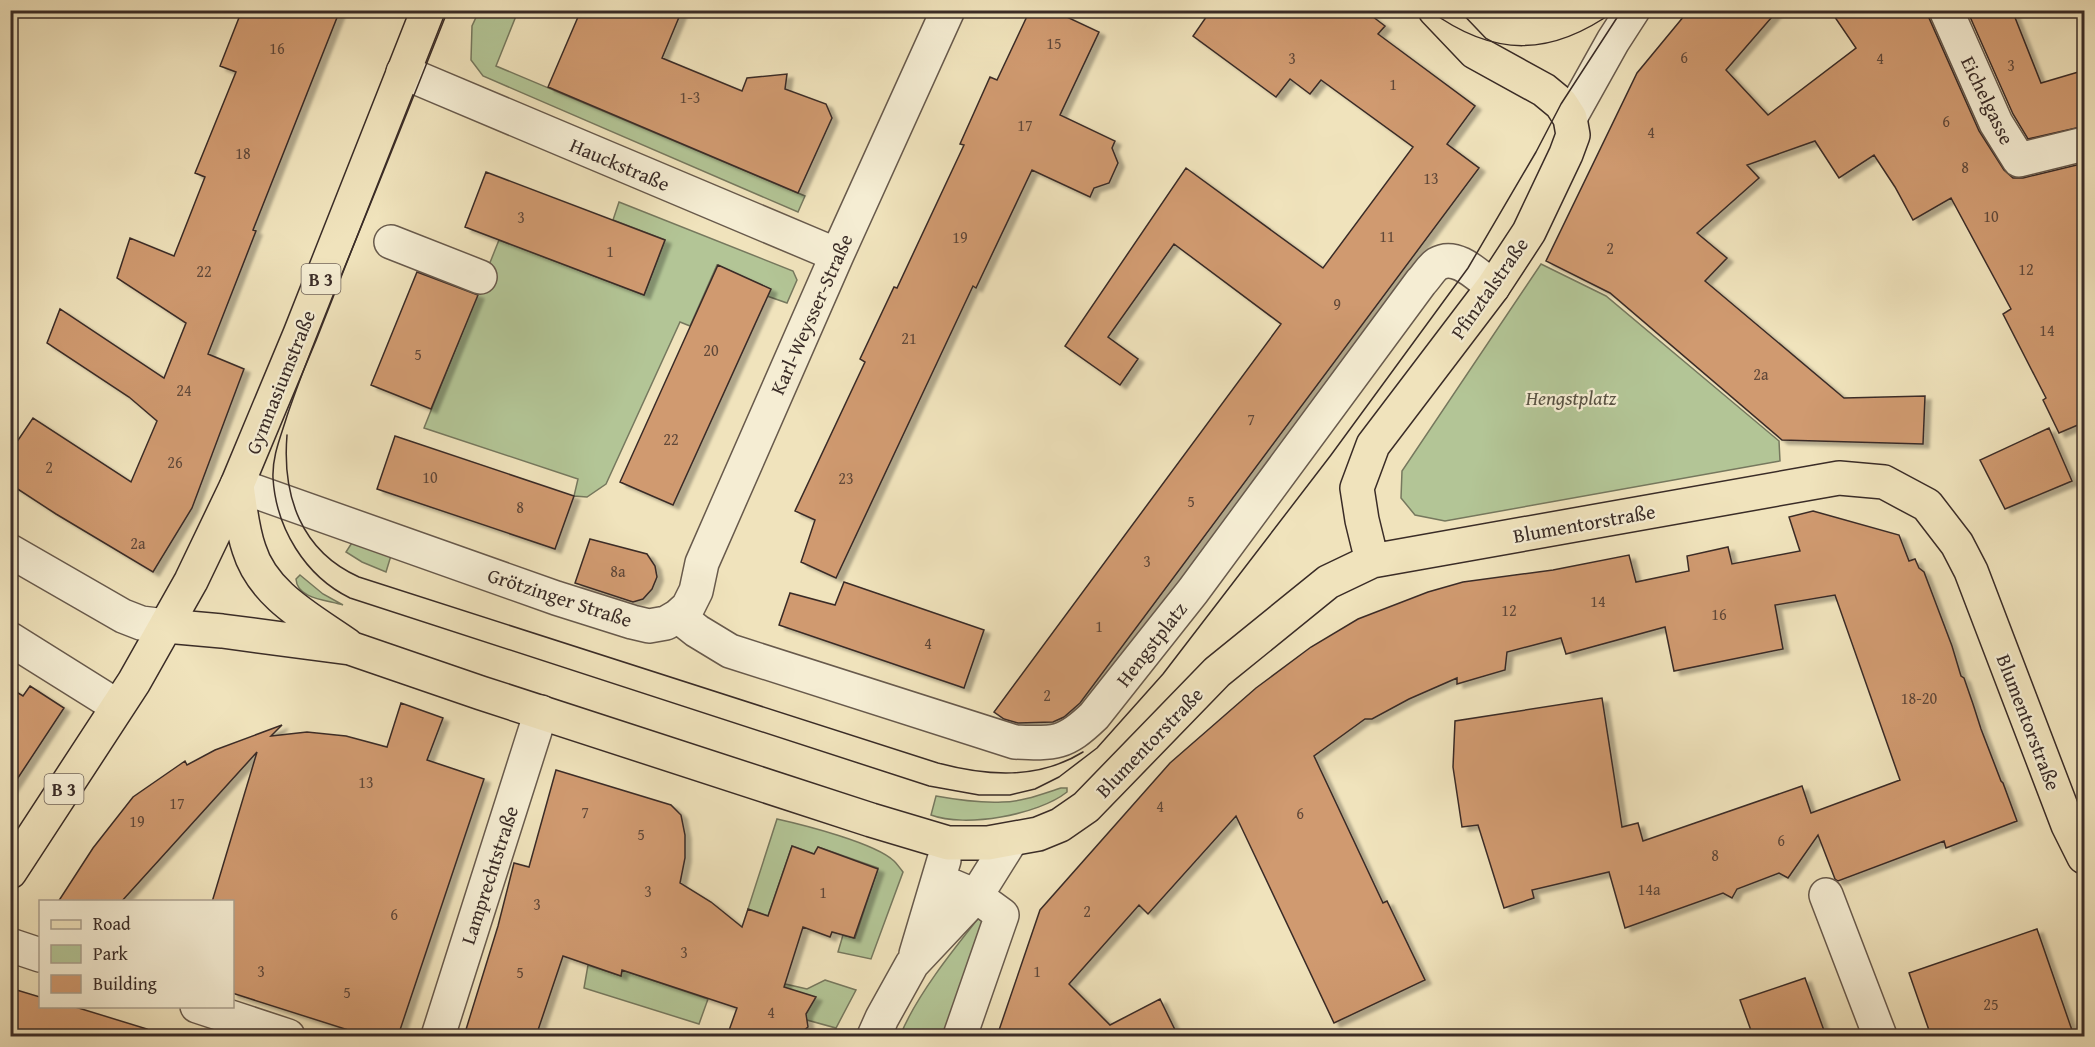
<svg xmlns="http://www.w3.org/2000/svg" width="2095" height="1047" font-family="'Gentium Book Plus',serif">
<defs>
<filter id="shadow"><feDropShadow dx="6" dy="4" stdDeviation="1.5" flood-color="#0004"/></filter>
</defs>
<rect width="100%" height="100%" fill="#f0e3bc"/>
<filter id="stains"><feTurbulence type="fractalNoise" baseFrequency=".00333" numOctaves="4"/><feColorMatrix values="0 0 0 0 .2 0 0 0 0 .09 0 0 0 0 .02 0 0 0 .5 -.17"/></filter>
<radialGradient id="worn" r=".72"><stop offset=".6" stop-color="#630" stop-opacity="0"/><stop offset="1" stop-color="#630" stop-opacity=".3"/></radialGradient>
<!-- green -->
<path fill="#b3c596" stroke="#76785e" stroke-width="1.5" d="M 479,11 L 518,11 L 496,66 L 805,196 L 798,212 L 483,76 L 471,60 L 472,26 Z
M 619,202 L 793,271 L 797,280 L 787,303 L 767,296 L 770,289 L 717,265 L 690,326 L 680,322 L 606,484 L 587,497 L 574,496 L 578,479 L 424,428 L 499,240 L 644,295 L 665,240 L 613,220 Z
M 1541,264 L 1606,296 L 1779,441 L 1780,461 L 1445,521 L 1415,515 L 1401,498 L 1402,471 Z
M 355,538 L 393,549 L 386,572 L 362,562 L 346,552 Z
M 300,575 L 323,594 L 343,605 C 327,600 297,599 296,579 Z
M 1061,788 L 1067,788 L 1067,792 C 1038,815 965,828 931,815 L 936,796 C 958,800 980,803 1002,802 C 1022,802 1042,794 1061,788 Z
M 777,819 C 804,825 875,843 894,861 C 897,864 900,868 903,872 L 871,959 L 838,952 L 843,935 L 855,938 L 878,868 L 818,847 L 814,854 L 792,846 L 768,916 L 748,909 Z
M 981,915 L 986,920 L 944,1036 L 900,1036 C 916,996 953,950 981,915 Z
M 588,965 L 621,976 L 622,970 L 708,999 L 699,1024 L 584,988 Z
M 825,980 L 856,990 L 836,1028 L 807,1020 L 784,987 L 785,984 L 807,989 Z"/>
<!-- building -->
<path fill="#d09a70" stroke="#3a2c27" stroke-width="1.5" filter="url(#shadow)" d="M 242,10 L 340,10 L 253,230 L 256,231 L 208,354 L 244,369 L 192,508 L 153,572 L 56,514 L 10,484 L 10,452 L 33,418 L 131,482 L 157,421 L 129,397 L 47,343 L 60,309 L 164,378 L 186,323 L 117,278 L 130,238 L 174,256 L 205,177 L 195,173 L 236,72 L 220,66 Z
M 581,10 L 682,10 L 662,58 L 742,91 L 747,78 L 787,74 L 785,89 L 826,104 L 832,118 L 798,193 L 548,87 Z
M 1030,10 L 1052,10 L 1099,32 L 1060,115 L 1115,141 L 1112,148 L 1118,163 L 1109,183 L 1094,188 L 1090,197 L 1032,170 L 976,288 L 973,286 L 836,578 L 801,562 L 815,520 L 795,511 L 865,362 L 860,359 L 894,287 L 897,288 L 964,145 L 960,144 L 990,77 L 997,80 Z
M 1211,10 L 1364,10 L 1385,26 L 1378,34 L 1475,106 L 1447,144 L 1479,168 L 1080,703 L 1064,717 L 1053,722 L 1018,723 L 1004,719 L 994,712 L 1281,324 L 1174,244 L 1108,337 L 1138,359 L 1120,385 L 1065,346 L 1186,168 L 1323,268 L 1413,147 L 1321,80 L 1310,94 L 1290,79 L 1276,97 L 1193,36 Z
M 1689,10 L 1778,10 L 1726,70 L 1768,115 L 1856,48 L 1830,10 L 1928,10 L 1929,18 L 1979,131 L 2004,170 L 2013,178 L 2023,178 L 2085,163 L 2085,422 L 2059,433 L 2043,400 L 2046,398 L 2003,314 L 2011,309 L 1951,198 L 1913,220 L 1895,187 L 1874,155 L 1839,178 L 1815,141 L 1747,165 L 1759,178 L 1697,233 L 1727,258 L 1705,281 L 1844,398 L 1925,396 L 1923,444 L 1782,440 L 1610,293 L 1546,261 L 1637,73 Z
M 1967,10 L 2012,10 L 2041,83 L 2085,70 L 2085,126 L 2028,139 L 2013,114 Z
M 486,172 L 665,240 L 644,295 L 465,227 Z
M 718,265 L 771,289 L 673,505 L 620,482 Z
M 417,272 L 478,295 L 431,409 L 371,385 Z
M 2049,428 L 2072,481 L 2005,509 L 1980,460 Z
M 395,436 L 574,496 L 555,549 L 377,489 Z
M 1813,511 L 1899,535 L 1909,561 L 1915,559 L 1919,568 L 1924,572 L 1952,646 L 1961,676 L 1964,678 L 1973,704 L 1981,729 L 2001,781 L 2003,783 L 2017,821 L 1946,848 L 1944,841 L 1838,881 L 1835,879 L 1818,835 L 1788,878 L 1779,873 L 1737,889 L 1732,898 L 1723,893 L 1625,928 L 1609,872 L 1532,890 L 1534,898 L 1504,908 L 1478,825 L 1462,827 L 1453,767 L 1455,721 L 1602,698 L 1622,827 L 1638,823 L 1643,841 L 1802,786 L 1811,813 L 1900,780 L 1835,595 L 1775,605 L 1783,649 L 1674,671 L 1665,627 L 1566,654 L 1561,638 L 1507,652 L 1505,670 L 1457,684 L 1457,678 L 1409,699 L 1372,719 L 1365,719 L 1314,756 L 1383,903 L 1387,901 L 1425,980 L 1334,1023 L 1236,816 L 1148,914 L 1139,905 L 1069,984 L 1110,1025 L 1160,999 L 1178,1036 L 997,1036 L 1040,910 L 1170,763 L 1256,688 L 1311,647 L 1358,619 L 1428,592 L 1463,582 L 1553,570 L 1629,555 L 1636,582 L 1689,571 L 1687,556 L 1728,547 L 1732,564 L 1800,551 L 1789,517 Z
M 590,539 L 647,554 L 655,566 L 657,577 L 652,589 L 643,599 L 633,602 L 575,583 Z
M 844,582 L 984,630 L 964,688 L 779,625 L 790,593 L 835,605 Z
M 30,686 L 64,708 L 10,790 L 10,688 L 23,696 Z
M 401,703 L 443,718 L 427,760 L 484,779 L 398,1036 L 367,1036 L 232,993 L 232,902 L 212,902 L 257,752 L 121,902 L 58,902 L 93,848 L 133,797 L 185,761 L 187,765 L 215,750 L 282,725 L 271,736 L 307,732 L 346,736 L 387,747 Z
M 556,770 L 671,805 L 681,815 L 685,835 L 685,858 L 680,883 L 711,902 L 742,927 L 748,909 L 768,916 L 792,846 L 814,854 L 818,847 L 878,869 L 854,938 L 832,932 L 830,937 L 803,927 L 784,987 L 816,997 L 806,1014 L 808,1027 L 797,1036 L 727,1036 L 737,1008 L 622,970 L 621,976 L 563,956 L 536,1036 L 464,1036 L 498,926 L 514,863 L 529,867 Z
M 2037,929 L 2074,1036 L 1931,1036 L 1909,973 Z
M 1805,978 L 1826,1036 L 1753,1036 L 1740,1000 Z
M 10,988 L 40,997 L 40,1006 L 72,1006 L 147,1029 L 146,1036 L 10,1036 Z"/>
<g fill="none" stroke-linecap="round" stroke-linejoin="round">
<!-- minor casing -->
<g stroke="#685a4c" stroke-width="36">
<path id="minor" d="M 1946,10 L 1996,123 L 2019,160 L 2084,144
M 403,72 L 837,255
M 1570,118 L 1613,41 L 1633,10
M 391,242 L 480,277
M 237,485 L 556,598 L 632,622 L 649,626 L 666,623 L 678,616 L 688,607 L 696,591 L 702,563 L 837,255 L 948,10
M 10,551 L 123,616 L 141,623 L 166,626
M 678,616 L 697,631 L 730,651 L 1015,742 C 1055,744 1065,744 1094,716 L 1193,591 L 1421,282 C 1426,277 1431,268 1437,264 C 1457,252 1479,277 1493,287
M 10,639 L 117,706
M 938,880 L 976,896 L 1002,915 L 960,1036
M 1826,895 L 1880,1036
M 10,945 L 40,955
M 916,954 L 944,860
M 197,1006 L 288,1036
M 438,1036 L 541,712
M 874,1036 L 882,1018 L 912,964 L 976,896 L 1011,840"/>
</g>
<!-- major casing -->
<g stroke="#3a2c27" stroke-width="36">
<path id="major" d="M 237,485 C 240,507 242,529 249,549 C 263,595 310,619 347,645
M 1372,561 L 1362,520 L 1357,488 L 1373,445 L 1493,287 L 1529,232 L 1566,154 L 1573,135 L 1570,118 L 1561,104 L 1544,90 L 1475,52 L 1435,10
M 166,626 L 222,631 L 350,648 L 481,693 L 871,820 L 948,843 L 988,843 L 1038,834 L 1060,825 L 1086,807 L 1217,672 L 1328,582 L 1372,561 L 1839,478 L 1884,482 L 1927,505 L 1957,544 L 1971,571 L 2068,825 L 2084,857
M 10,872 L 134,682 L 191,581 L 237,485 L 300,334 L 428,10"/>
</g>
<!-- minor -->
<use href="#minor" stroke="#f5edd3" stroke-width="33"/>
<!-- major -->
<use href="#major" stroke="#f0e3bc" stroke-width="33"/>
<!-- tram -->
<path stroke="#3a2c27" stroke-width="1.5" d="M 448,10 C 410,105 373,199 334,293 C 318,334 301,374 287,416 C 281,436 272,456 273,478 C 276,528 305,576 350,598 L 929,786 L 979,795 L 1010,795 L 1035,789 L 1059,777 L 1097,748 L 1163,674 L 1331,455 L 1468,268 L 1536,152 L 1561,104 L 1622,10
M 1429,10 C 1494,58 1551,57 1616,10
M 287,435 C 282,496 301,551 359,577 L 938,763 C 987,776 1038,780 1083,752"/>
</g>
<g text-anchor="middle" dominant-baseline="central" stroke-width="4.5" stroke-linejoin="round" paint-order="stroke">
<!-- number labels -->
<g font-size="16" fill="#604839">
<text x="1054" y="43">15</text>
<text x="277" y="48">16</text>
<text x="1684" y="57">6</text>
<text x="1292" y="58">3</text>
<text x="1880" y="58">4</text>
<text x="2011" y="65">3</text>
<text x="1393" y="84">1</text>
<text x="690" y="97">1-3</text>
<text x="1946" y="121">6</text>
<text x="1025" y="125">17</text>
<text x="1651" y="132">4</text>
<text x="243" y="153">18</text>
<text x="1965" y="167">8</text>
<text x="1431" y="178">13</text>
<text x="1991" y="216">10</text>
<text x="521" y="217">3</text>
<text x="1387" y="236">11</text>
<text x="960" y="237">19</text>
<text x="1610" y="248">2</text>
<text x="610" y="251">1</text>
<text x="2026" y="269">12</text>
<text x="204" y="271">22</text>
<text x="1337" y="304">9</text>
<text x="2047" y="330">14</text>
<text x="909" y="338">21</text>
<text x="711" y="350">20</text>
<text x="418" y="354">5</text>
<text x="1761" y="374">2a</text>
<text x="184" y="390">24</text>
<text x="1251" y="419">7</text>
<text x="671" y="439">22</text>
<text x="175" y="462">26</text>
<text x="49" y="467">2</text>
<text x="430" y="477">10</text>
<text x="846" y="478">23</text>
<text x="1191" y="501">5</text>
<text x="520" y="507">8</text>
<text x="138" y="543">2a</text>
<text x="1147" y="561">3</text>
<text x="618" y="571">8a</text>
<text x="1598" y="601">14</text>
<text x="1509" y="610">12</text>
<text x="1719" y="614">16</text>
<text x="1099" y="626">1</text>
<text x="928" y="643">4</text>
<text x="1047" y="695">2</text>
<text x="1919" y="698">18-20</text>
<text x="366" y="782">13</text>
<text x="177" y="803">17</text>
<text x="1160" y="806">4</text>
<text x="585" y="812">7</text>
<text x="1300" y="813">6</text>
<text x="137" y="821">19</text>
<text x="641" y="834">5</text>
<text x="1781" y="840">6</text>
<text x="1715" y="855">8</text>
<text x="1649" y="889">14a</text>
<text x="648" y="891">3</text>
<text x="823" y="892">1</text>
<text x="537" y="904">3</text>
<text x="1087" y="911">2</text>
<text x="394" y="914">6</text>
<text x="684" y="952">3</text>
<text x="261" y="971">3</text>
<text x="1037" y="971">1</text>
<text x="520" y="972">5</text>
<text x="347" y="992">5</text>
<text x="1991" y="1004">25</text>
<text x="771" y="1012">4</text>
</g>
<!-- shield labels -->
<g fill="#f5edd3" stroke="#72665b" stroke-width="1.5">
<rect x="301.5" y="264" width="39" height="30" rx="4.5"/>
<rect x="44.5" y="774" width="39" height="30" rx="4.5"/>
</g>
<g font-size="18" font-weight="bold" fill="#3a2c27">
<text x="321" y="279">B 3</text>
<text x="64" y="789">B 3</text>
</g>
<!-- street labels -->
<g font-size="20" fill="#3a2c27" stroke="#f5edd3">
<text transform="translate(1988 100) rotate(64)">Eichelgasse</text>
<text transform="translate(620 164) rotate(23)">Hauckstraße</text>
<text transform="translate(1489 288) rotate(-55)">Pfinztalstraße</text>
<text transform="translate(811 314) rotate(-66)">Karl-Weysser-Straße</text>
<text transform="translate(280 382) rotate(-68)">Gymnasiumstraße</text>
<text transform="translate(1584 523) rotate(-10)">Blumentorstraße</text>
<text transform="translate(560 597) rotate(18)">Grötzinger Straße</text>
<text transform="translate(1151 644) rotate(-52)">Hengstplatz</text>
<text transform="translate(2029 722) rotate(69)">Blumentorstraße</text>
<text transform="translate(1149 742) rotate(-46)">Blumentorstraße</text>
<text transform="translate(489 875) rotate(-72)">Lamprechtstraße</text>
</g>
<!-- park labels -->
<g font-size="20" font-style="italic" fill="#585243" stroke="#f5edd3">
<text x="1571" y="397">Hengstplatz</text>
</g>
</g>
<!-- margin -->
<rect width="2095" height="1047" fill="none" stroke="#f0e3bc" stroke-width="36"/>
<rect x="12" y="12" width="2071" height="1023" fill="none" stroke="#3a2c27" stroke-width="3"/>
<rect x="18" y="18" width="2059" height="1011" fill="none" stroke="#3a2c27" stroke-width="1.5"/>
<!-- legend -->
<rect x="39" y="900" width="195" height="108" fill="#f5edd3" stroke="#aaa08e" stroke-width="1.5"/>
<rect x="51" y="920" width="30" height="9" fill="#f0e3bc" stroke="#aaa08e" stroke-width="1.5"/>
<text x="93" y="930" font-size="18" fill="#3a2c27">Road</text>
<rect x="51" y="945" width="30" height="18" fill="#b3c596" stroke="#aaa08e" stroke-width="1.5"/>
<text x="93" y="960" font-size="18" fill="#3a2c27">Park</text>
<rect x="51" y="975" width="30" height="18" fill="#d09a70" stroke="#aaa08e" stroke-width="1.5"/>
<text x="93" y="990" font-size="18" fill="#3a2c27">Building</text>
<rect width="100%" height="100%" filter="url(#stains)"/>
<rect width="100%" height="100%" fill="url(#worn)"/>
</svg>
